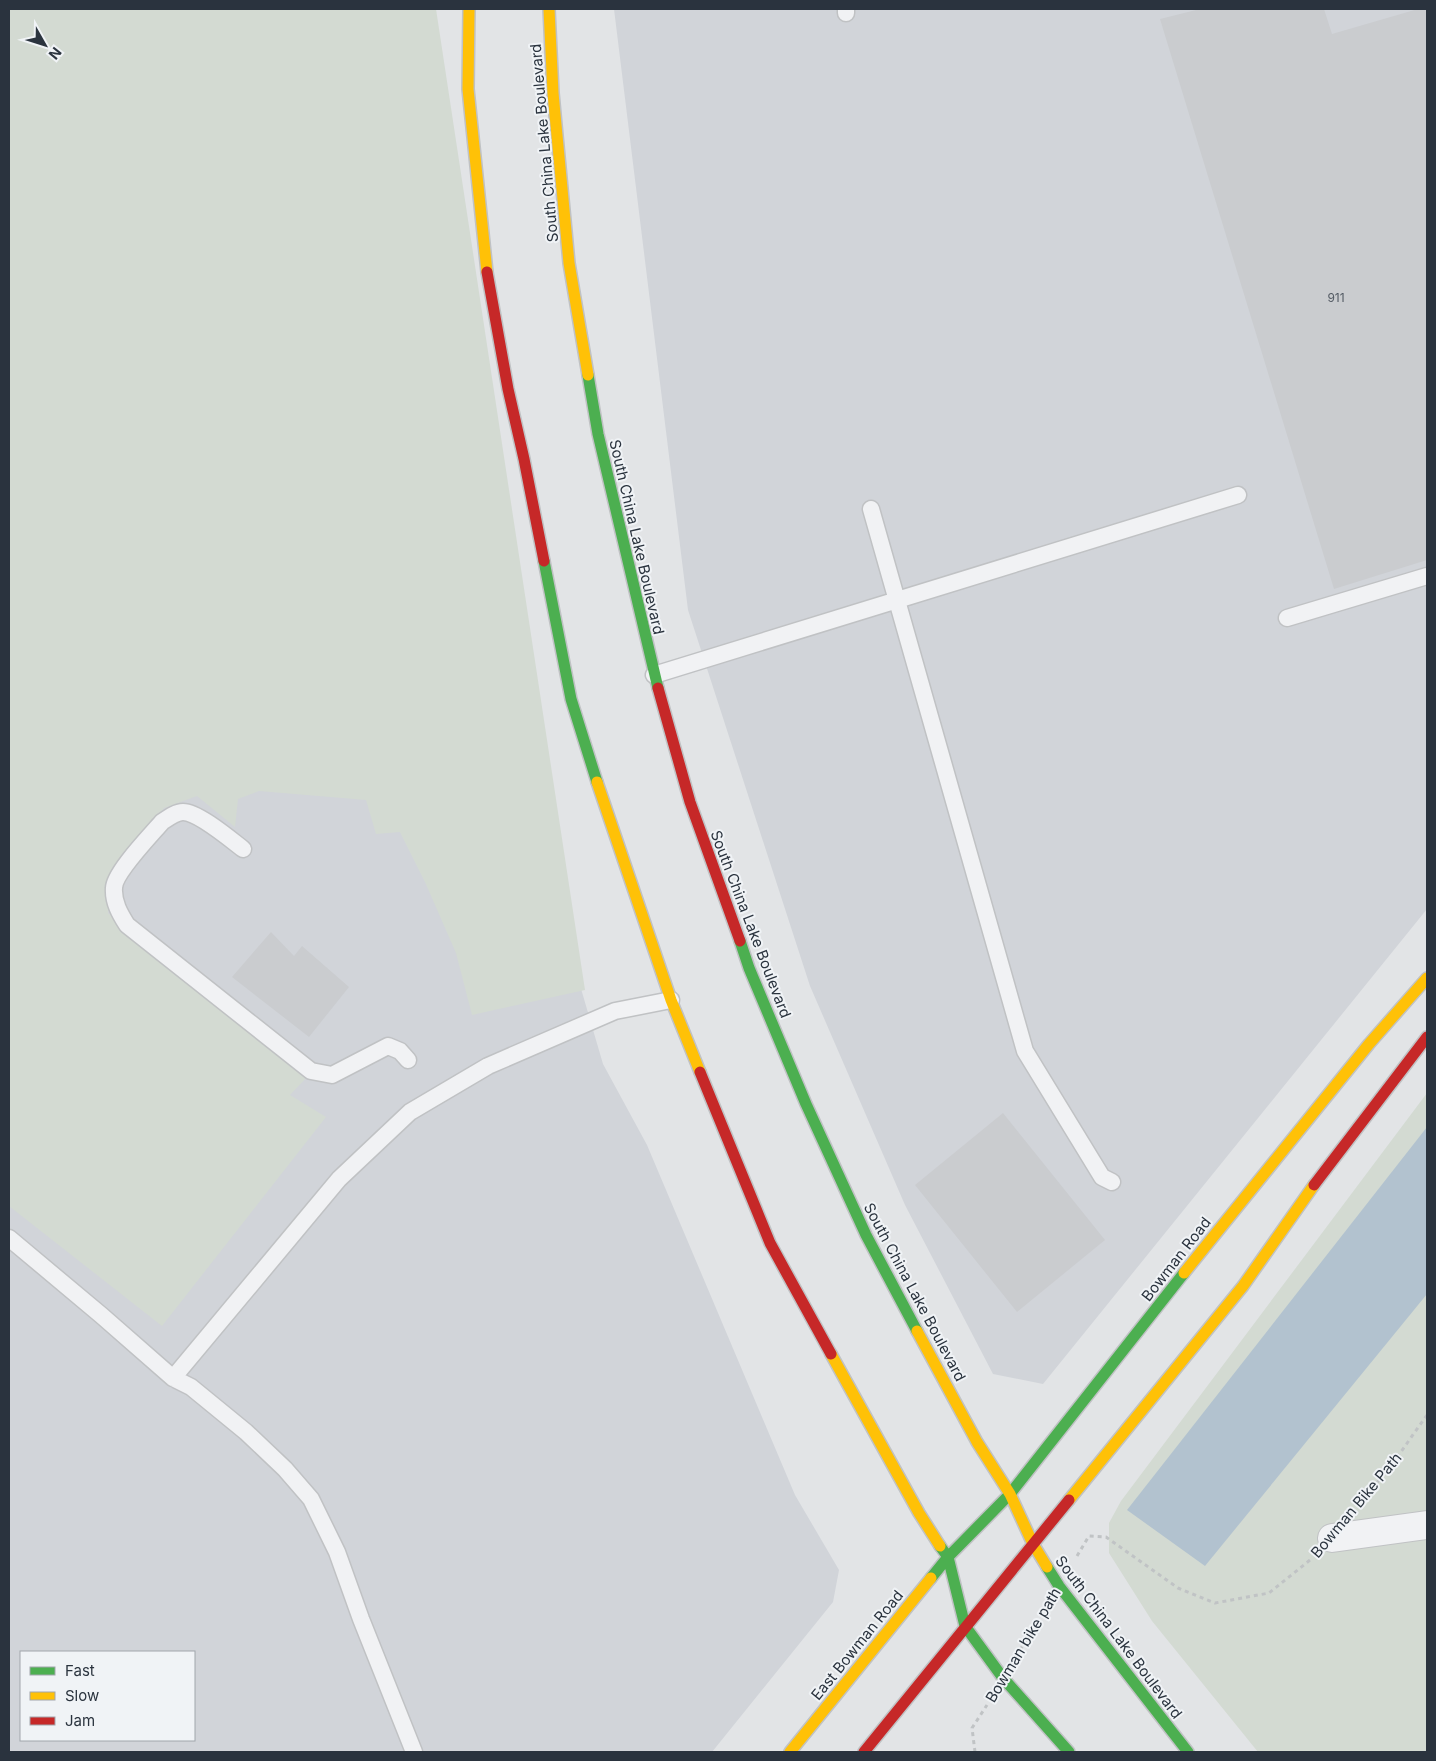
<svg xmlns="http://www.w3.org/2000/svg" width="1436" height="1761" font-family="Inter,sans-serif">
<rect width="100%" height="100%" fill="#e2e4e6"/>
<!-- built -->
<path fill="#d1d4d9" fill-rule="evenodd" d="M 614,9 L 1427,9 L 1427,909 L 1043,1384 L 993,1374 L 905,1205 L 810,986 L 688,610 Z
M 327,453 L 570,951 L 603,1064 L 647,1145 L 795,1495 L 839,1570 L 833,1602 L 712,1752 L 9,1752 L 9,841 ZM 21,1652 L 194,1652 L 194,1740 L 21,1740 Z"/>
<!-- green -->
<path fill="#d3dad2" d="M 9,9 L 436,9 L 585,990 L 472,1015 L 456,953 L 425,882 L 400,832 L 376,834 L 366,800 L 259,791 L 238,799 L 235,827 L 197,796 L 164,808 L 137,842 L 113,874 L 108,913 L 308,1076 L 290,1095 L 326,1117 L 162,1326 L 9,1206 Z
M 1427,1093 L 1427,1752 L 1258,1752 L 1152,1621 L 1109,1553 L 1109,1523 L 1121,1501 Z"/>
<!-- water -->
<path fill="#b2c2cf" d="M 1427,1127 L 1427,1294 L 1205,1566 L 1127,1510 Z"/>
<!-- building -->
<path fill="#cacccf" d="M 1200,9 L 1324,9 L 1332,34 L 1418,9 L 1427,9 L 1427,560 L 1334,589 L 1160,19 Z
M 271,932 L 294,956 L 302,946 L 349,987 L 309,1037 L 232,977 Z
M 1003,1113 L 1105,1240 L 1017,1312 L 915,1185 Z"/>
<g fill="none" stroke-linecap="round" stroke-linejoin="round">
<!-- lane casing -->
<g stroke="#c0c2c4" stroke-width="19">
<path id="lane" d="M 846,9 L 846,13
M 871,509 L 1025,1051 L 1102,1177 L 1112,1182
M 1287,618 L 1427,576
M 654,675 L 1238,495
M 243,849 C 230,839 198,812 183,812 C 176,812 168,818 162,822 C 151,835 114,873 114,888 C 113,902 120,914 127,925 L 311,1071 L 332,1075 L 388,1046 L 400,1051 L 408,1060
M 9,1238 L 101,1315 L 173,1378 L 191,1387 L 246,1432 L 285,1469 L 311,1499 L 337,1552 L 361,1619 L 414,1752
M 173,1378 L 339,1179 L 410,1112 L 488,1066 L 615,1011 L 671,1000"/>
</g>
<!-- street casing -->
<g stroke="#c0c2c4" stroke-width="30">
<path id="street" d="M 1332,1538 L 1427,1525"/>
</g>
<!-- fast casing -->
<g stroke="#c0c2c4" stroke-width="14">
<path id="fast" d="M 588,375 L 598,434 L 658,688
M 544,561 L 571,699 L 597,782
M 740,941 L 749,968 L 806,1104 L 866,1235 L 917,1331
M 940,1546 L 948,1557 L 965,1626 L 1003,1678 L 1069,1752
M 1047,1567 L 1059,1586 L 1188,1752
M 931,1578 L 948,1557 L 1010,1494 L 1184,1273"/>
</g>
<!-- slow casing -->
<g stroke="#c0c2c4" stroke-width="14">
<path id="slow" d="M 469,9 L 468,89 L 487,272
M 549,9 L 553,93 L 569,263 L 588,375
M 597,782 L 671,1000 L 700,1072
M 1184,1273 L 1369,1044 L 1427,978
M 917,1331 L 977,1442 L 1010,1494 L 1033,1544 L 1047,1567
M 831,1354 L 919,1513 L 940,1546
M 1069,1500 L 1243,1286 L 1314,1185
M 790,1752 L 931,1578"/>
</g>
<!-- jam casing -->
<g stroke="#c0c2c4" stroke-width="14">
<path id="jam" d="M 487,272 L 508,389 L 524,459 L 544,561
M 658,688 L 690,802 L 740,941
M 700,1072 L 770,1243 L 831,1354
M 1314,1185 L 1427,1037
M 864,1752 L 1069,1500"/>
</g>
<!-- path -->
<path stroke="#c0c3c5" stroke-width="3" stroke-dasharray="4 4" stroke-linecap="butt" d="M 1362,1501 L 1393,1463 L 1427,1415
M 1077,1556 L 1089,1536 L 1106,1537 L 1178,1588 L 1215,1603 L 1269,1593 L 1310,1560
M 1020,1650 L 1042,1615
M 975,1752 L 972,1728 L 987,1705"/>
<!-- lane -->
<use href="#lane" stroke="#f1f2f4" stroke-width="16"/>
<!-- street -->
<use href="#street" stroke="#f1f2f4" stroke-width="28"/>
<!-- fast -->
<use href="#fast" stroke="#4caf50" stroke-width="11"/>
<!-- slow -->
<use href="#slow" stroke="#ffc107" stroke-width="11"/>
<!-- jam -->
<use href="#jam" stroke="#c62828" stroke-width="11"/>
</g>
<g text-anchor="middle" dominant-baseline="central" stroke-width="4" stroke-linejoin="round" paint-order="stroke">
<!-- number labels -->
<g font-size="12" fill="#535a63">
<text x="1336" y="297">911</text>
</g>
<!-- street labels -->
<g font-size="15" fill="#2a333e" stroke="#f0f3f6">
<text transform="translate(544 143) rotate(-95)">South China Lake Boulevard</text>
<text transform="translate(637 537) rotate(77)">South China Lake Boulevard</text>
<text transform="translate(751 924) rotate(69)">South China Lake Boulevard</text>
<text transform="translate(1176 1259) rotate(-52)">Bowman Road</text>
<text transform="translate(915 1292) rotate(62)">South China Lake Boulevard</text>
<text transform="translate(1356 1505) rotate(-50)">Bowman Bike Path</text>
<text transform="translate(1119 1637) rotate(53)">South China Lake Boulevard</text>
<text transform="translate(857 1645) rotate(-51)">East Bowman Road</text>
<text transform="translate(1023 1645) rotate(-59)">Bowman bike path</text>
</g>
</g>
<!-- border -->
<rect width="1436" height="1761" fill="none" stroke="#2a333e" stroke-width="20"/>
<!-- legend -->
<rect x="20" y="1651" width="175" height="90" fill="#f0f3f6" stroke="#a1a6ac"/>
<rect x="30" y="1667" width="25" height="8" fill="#4caf50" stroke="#a1a6ac"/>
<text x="65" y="1676" font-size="15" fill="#2a333e">Fast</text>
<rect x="30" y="1692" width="25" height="8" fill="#ffc107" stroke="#a1a6ac"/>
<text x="65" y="1701" font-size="15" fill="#2a333e">Slow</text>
<rect x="30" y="1717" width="25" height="8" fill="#c62828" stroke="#a1a6ac"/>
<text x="65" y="1726" font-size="15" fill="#2a333e">Jam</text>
<!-- north arrow -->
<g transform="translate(45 45) rotate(129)" stroke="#f0f3f6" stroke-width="4" paint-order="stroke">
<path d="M0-4L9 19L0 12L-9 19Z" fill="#2a333e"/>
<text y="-8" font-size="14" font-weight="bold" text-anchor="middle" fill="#2a333e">N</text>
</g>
</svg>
